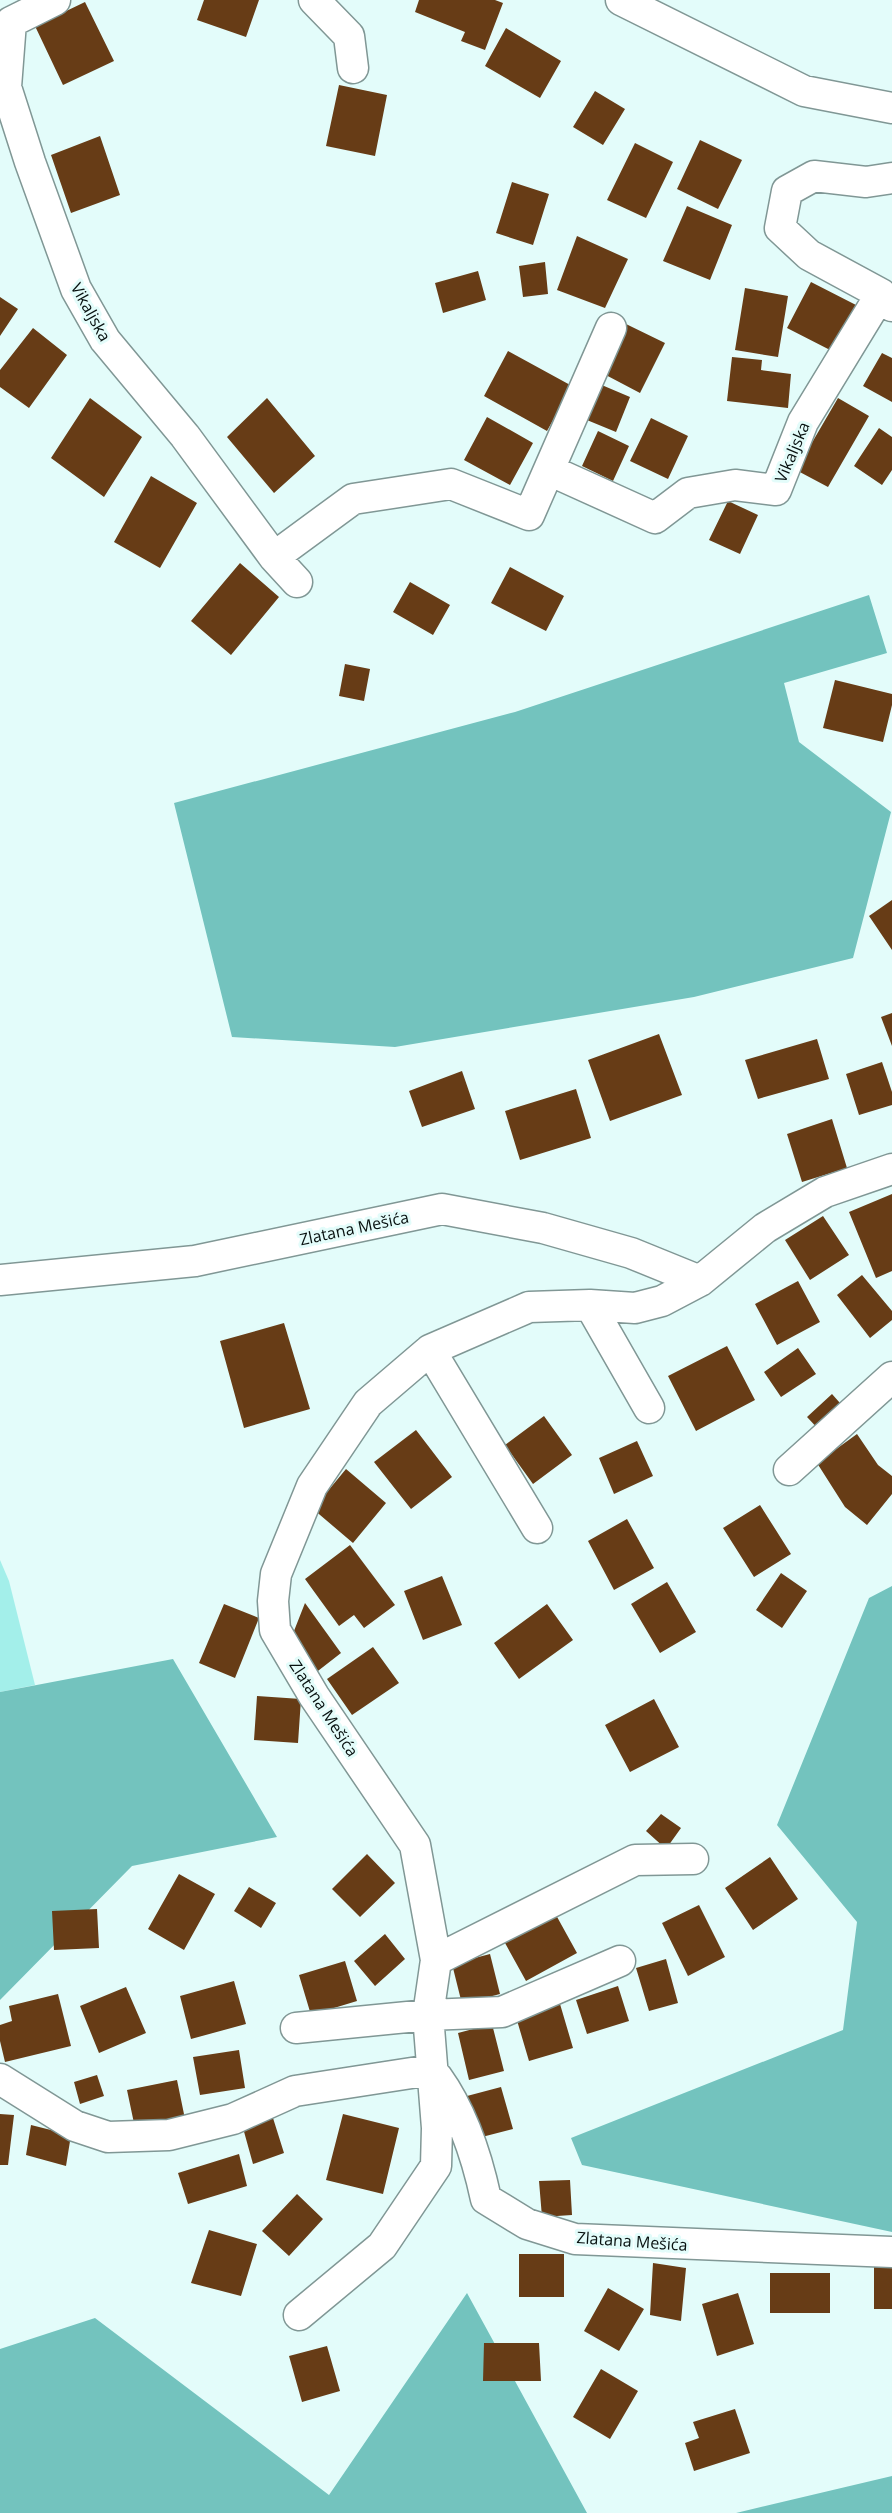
<svg xmlns="http://www.w3.org/2000/svg" width="892" height="2513" font-family="'Open Sans',sans-serif">
<rect width="100%" height="100%" fill="#e3fcfa"/>
<!-- green -->
<path fill="#a3efea" d="M 0,1560 L 9,1581 L 35,1685 L 0,1692 Z"/>
<!-- forest -->
<path fill="#73c3be" d="M 869,595 L 887,653 L 784,683 L 799,742 L 891,812 L 853,958 L 694,997 L 395,1047 L 232,1037 L 174,803 L 515,712 Z
M 892,1586 L 892,2232 L 582,2165 L 571,2138 L 843,2030 L 857,1922 L 777,1825 L 869,1598 Z
M 173,1659 L 277,1837 L 132,1866 L 0,2000 L 0,1692 Z
M 467,2293 L 587,2513 L 0,2513 L 0,2349 L 95,2318 L 329,2495 Z
M 892,2476 L 892,2513 L 736,2513 Z"/>
<!-- building -->
<path fill="#673c16" d="M 204,0 L 259,0 L 246,37 L 197,20 Z
M 419,0 L 495,0 L 503,3 L 485,50 L 461,41 L 465,32 L 415,12 Z
M 85,2 L 114,61 L 63,85 L 35,26 Z
M 506,28 L 561,61 L 540,98 L 485,66 Z
M 339,85 L 387,95 L 375,156 L 326,146 Z
M 595,91 L 625,109 L 603,145 L 573,127 Z
M 100,136 L 120,195 L 71,213 L 51,155 Z
M 700,140 L 742,160 L 718,209 L 677,189 Z
M 635,143 L 673,162 L 646,218 L 607,200 Z
M 512,182 L 549,194 L 533,245 L 496,233 Z
M 687,206 L 732,225 L 710,280 L 663,261 Z
M 577,236 L 628,259 L 605,308 L 557,290 Z
M 545,262 L 548,294 L 523,297 L 519,266 Z
M 478,271 L 486,300 L 443,313 L 435,283 Z
M 811,282 L 856,305 L 832,351 L 787,328 Z
M 745,288 L 788,296 L 778,357 L 735,350 Z
M 0,297 L 18,309 L 0,336 Z
M 626,324 L 665,343 L 640,393 L 602,373 Z
M 33,328 L 67,355 L 29,408 L 0,387 L 0,370 Z
M 508,351 L 572,386 L 547,431 L 484,396 Z
M 882,353 L 892,358 L 892,402 L 863,386 Z
M 732,357 L 762,360 L 761,370 L 791,374 L 788,408 L 727,401 Z
M 597,383 L 630,397 L 616,432 L 582,418 Z
M 90,398 L 142,437 L 104,497 L 51,458 Z
M 267,398 L 315,456 L 274,493 L 227,437 Z
M 838,398 L 869,416 L 828,487 L 796,470 Z
M 487,417 L 533,443 L 510,485 L 464,460 Z
M 651,418 L 688,436 L 668,479 L 630,461 Z
M 879,428 L 892,437 L 892,470 L 882,485 L 854,466 Z
M 598,431 L 629,446 L 613,481 L 582,466 Z
M 151,476 L 197,503 L 160,568 L 114,542 Z
M 728,501 L 758,515 L 740,554 L 709,540 Z
M 240,563 L 279,597 L 231,655 L 191,621 Z
M 510,567 L 564,596 L 546,631 L 491,603 Z
M 410,582 L 450,605 L 433,635 L 393,612 Z
M 345,664 L 370,669 L 364,701 L 339,696 Z
M 835,680 L 892,694 L 892,705 L 883,742 L 823,728 Z
M 892,900 L 892,950 L 869,916 Z
M 892,1013 L 892,1046 L 881,1017 Z
M 659,1034 L 682,1095 L 610,1121 L 588,1060 Z
M 817,1039 L 829,1079 L 758,1099 L 745,1060 Z
M 882,1062 L 892,1092 L 892,1105 L 859,1115 L 846,1074 Z
M 462,1071 L 475,1109 L 422,1127 L 409,1091 Z
M 576,1089 L 591,1138 L 520,1160 L 505,1111 Z
M 832,1119 L 847,1168 L 802,1182 L 787,1134 Z
M 892,1194 L 892,1271 L 876,1278 L 849,1212 Z
M 823,1216 L 849,1255 L 810,1280 L 785,1240 Z
M 862,1275 L 892,1311 L 892,1320 L 870,1338 L 837,1295 Z
M 798,1281 L 820,1322 L 777,1345 L 755,1304 Z
M 284,1323 L 310,1409 L 244,1428 L 220,1341 Z
M 727,1346 L 755,1400 L 696,1431 L 668,1376 Z
M 798,1348 L 816,1374 L 781,1397 L 764,1372 Z
M 832,1394 L 847,1411 L 822,1433 L 807,1417 Z
M 544,1416 L 572,1455 L 533,1484 L 505,1445 Z
M 416,1430 L 452,1477 L 411,1509 L 374,1462 Z
M 857,1434 L 878,1465 L 892,1476 L 892,1494 L 867,1525 L 845,1507 L 817,1463 Z
M 637,1441 L 653,1476 L 614,1494 L 599,1458 Z
M 346,1469 L 386,1503 L 353,1543 L 313,1509 Z
M 760,1505 L 791,1554 L 754,1577 L 723,1528 Z
M 627,1519 L 654,1568 L 614,1590 L 588,1541 Z
M 350,1545 L 395,1605 L 364,1628 L 354,1615 L 339,1626 L 305,1579 Z
M 781,1573 L 807,1591 L 782,1628 L 756,1610 Z
M 442,1576 L 462,1625 L 423,1640 L 404,1591 Z
M 667,1582 L 696,1632 L 660,1653 L 631,1604 Z
M 305,1603 L 341,1653 L 314,1674 L 292,1636 Z
M 224,1604 L 259,1618 L 235,1678 L 199,1663 Z
M 547,1604 L 573,1640 L 519,1679 L 494,1643 Z
M 373,1647 L 399,1683 L 352,1715 L 327,1679 Z
M 257,1696 L 301,1699 L 298,1743 L 254,1740 Z
M 654,1699 L 679,1747 L 630,1772 L 605,1725 Z
M 661,1814 L 681,1828 L 666,1849 L 646,1831 Z
M 367,1854 L 395,1883 L 360,1917 L 332,1889 Z
M 770,1857 L 798,1899 L 753,1930 L 725,1888 Z
M 179,1874 L 215,1894 L 184,1950 L 148,1929 Z
M 249,1887 L 276,1903 L 261,1928 L 234,1911 Z
M 699,1905 L 725,1957 L 688,1976 L 662,1923 Z
M 97,1909 L 99,1948 L 54,1950 L 52,1911 Z
M 556,1915 L 577,1953 L 526,1981 L 505,1943 Z
M 385,1934 L 405,1959 L 375,1986 L 354,1961 Z
M 490,1954 L 500,1994 L 462,2004 L 452,1964 Z
M 666,1959 L 678,2003 L 649,2011 L 636,1968 Z
M 345,1961 L 357,2001 L 311,2015 L 299,1975 Z
M 234,1981 L 246,2024 L 191,2039 L 180,1996 Z
M 618,1986 L 629,2021 L 587,2034 L 576,2000 Z
M 126,1987 L 146,2033 L 99,2053 L 80,2006 Z
M 58,1994 L 71,2046 L 5,2062 L 0,2041 L 0,2025 L 12,2021 L 9,2006 Z
M 560,2004 L 573,2048 L 529,2061 L 516,2017 Z
M 492,2024 L 504,2071 L 469,2080 L 458,2033 Z
M 239,2050 L 245,2088 L 200,2095 L 193,2057 Z
M 97,2075 L 104,2096 L 80,2104 L 74,2082 Z
M 177,2080 L 185,2119 L 135,2128 L 127,2090 Z
M 501,2087 L 513,2129 L 478,2138 L 467,2096 Z
M 0,2114 L 14,2115 L 8,2165 L 0,2165 Z
M 343,2114 L 399,2128 L 383,2194 L 326,2180 Z
M 273,2118 L 284,2153 L 253,2164 L 243,2128 Z
M 31,2125 L 71,2135 L 66,2166 L 26,2155 Z
M 239,2154 L 247,2186 L 188,2204 L 178,2173 Z
M 570,2180 L 572,2215 L 542,2217 L 539,2181 Z
M 297,2194 L 323,2219 L 289,2256 L 262,2231 Z
M 209,2230 L 257,2244 L 241,2296 L 191,2283 Z
M 519,2254 L 564,2254 L 564,2297 L 519,2297 Z
M 653,2263 L 686,2268 L 681,2321 L 650,2315 Z
M 874,2267 L 892,2267 L 892,2309 L 874,2309 Z
M 770,2273 L 830,2273 L 830,2313 L 770,2313 Z
M 608,2288 L 644,2309 L 619,2351 L 584,2331 Z
M 738,2293 L 754,2344 L 717,2356 L 702,2304 Z
M 484,2343 L 539,2343 L 541,2381 L 483,2381 Z
M 327,2346 L 340,2391 L 302,2402 L 289,2356 Z
M 601,2369 L 638,2391 L 610,2439 L 573,2417 Z
M 735,2409 L 750,2453 L 694,2471 L 685,2443 L 699,2438 L 693,2422 Z"/>
<g fill="none" stroke-linecap="round" stroke-linejoin="round">
<!-- street casing -->
<g stroke="#809795" stroke-width="33">
<path id="street" d="M 55,0 L 11,22 L 6,87 L 30,162 L 76,289 L 105,340 L 185,436 L 274,557 L 297,582
M 314,0 L 349,36 L 353,68
M 621,0 L 804,91 L 892,108
M 881,294 L 809,255 L 780,228 L 787,191 L 814,176 L 866,182 L 892,178
M 549,470 L 655,518 L 688,493 L 735,485 L 776,490 L 803,422 L 881,294 L 892,306
M 274,557 L 353,499 L 451,484 L 529,515 L 611,328
M 0,1280 L 195,1261 L 442,1209 L 543,1228 L 631,1253 L 700,1281
M 590,1305 L 649,1408
M 430,1350 L 537,1528
M 789,1470 L 892,1377
M 436,1960 L 635,1860 L 693,1859
M 296,2028 L 428,2015 L 502,2012 L 620,1961
M 437,2077 C 463,2113 477,2157 486,2199 L 527,2224 L 575,2239 L 892,2252
M 0,2079 L 75,2126 L 108,2137 L 169,2135 L 233,2119 L 295,2091 L 431,2070
M 299,2315 L 382,2246 L 436,2166 L 437,2128 L 428,2015 L 436,1960 L 415,1845 L 314,1696 L 275,1630 L 273,1601 L 276,1574 L 312,1486 L 368,1403 L 430,1350 L 529,1307 L 590,1305 L 635,1308 L 662,1301 L 700,1281 L 765,1228 L 825,1192 L 892,1169"/>
</g>
<!-- street -->
<use href="#street" stroke="#fff" stroke-width="30"/>
</g>
<g text-anchor="middle" dominant-baseline="central" stroke-width="6" stroke-linejoin="round" paint-order="stroke">
<!-- street labels -->
<g font-size="16" fill="#07100f" stroke="#e3fcfa">
<text transform="translate(91 312) rotate(61)">Vikaljska</text>
<text transform="translate(792 452) rotate(-67)">Vikaljska</text>
<text transform="translate(354 1228) rotate(-12)">Zlatana Mešića</text>
<text transform="translate(324 1708) rotate(57)">Zlatana Mešića</text>
<text transform="translate(632 2241) rotate(4)">Zlatana Mešića</text>
</g>
</g>
</svg>
